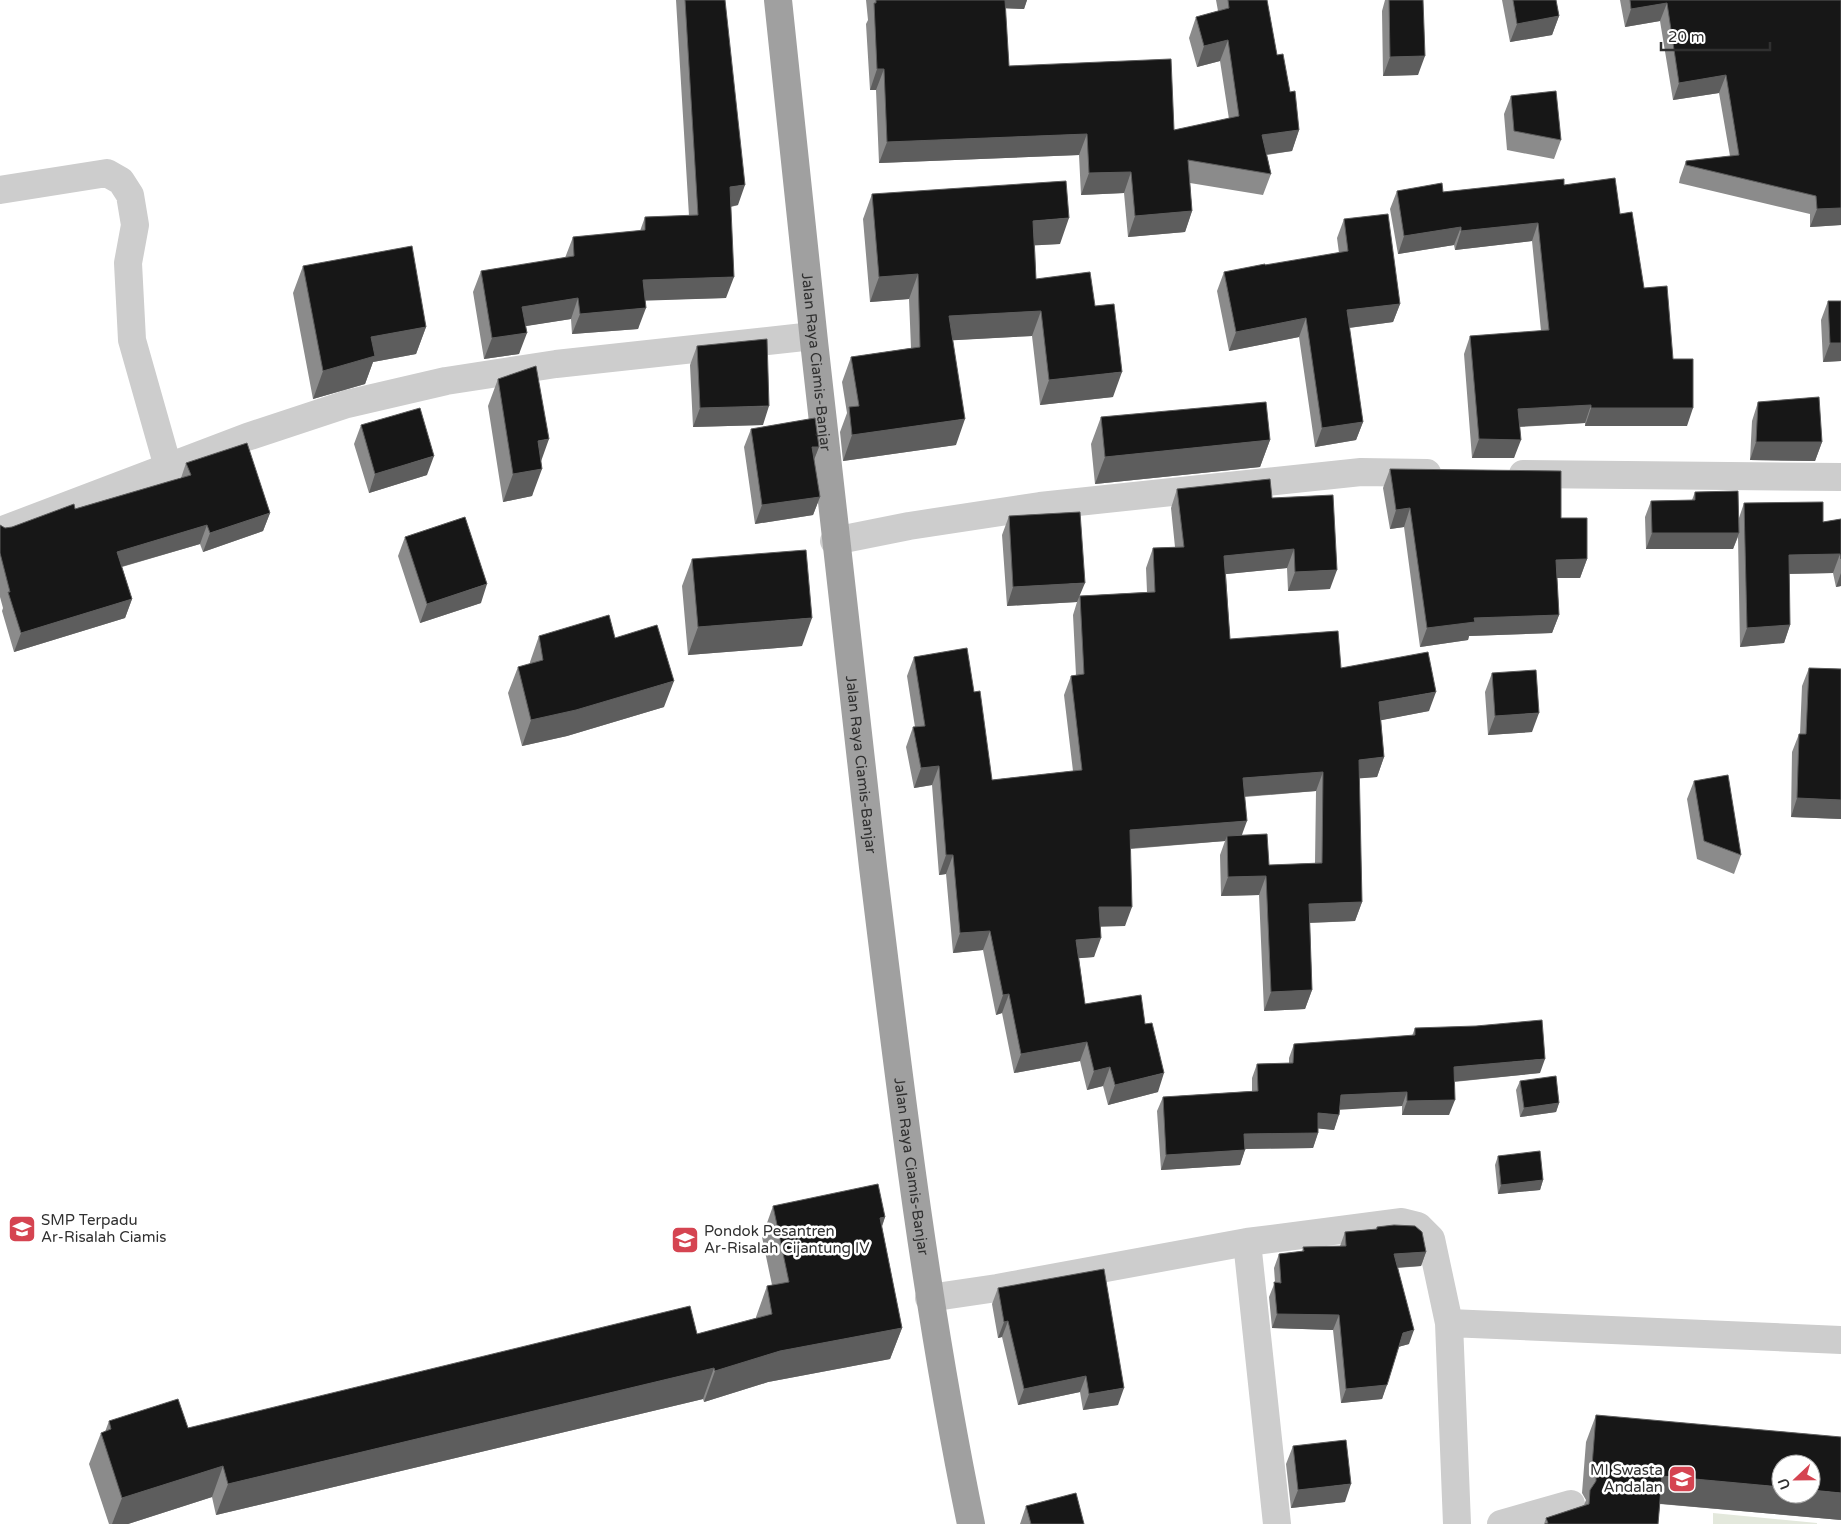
<svg xmlns="http://www.w3.org/2000/svg" width="1841" height="1524" font-family="'Varela Round',sans-serif">
<rect width="100%" height="100%" fill="#fff"/>
<!-- green -->
<path fill="#e3e8dc" d="M 1713,1513 L 1817,1523 L 1817,1524 L 1713,1524 Z"/>
<g fill="none" stroke-linecap="round" stroke-linejoin="round">
<!-- minor -->
<path stroke="#cdcdcd" stroke-width="28" d="M 0,190 L 107,173 L 121,181 L 130,195 L 135,225 L 128,263 L 132,340 L 168,467
M 1523,474 L 1841,477
M 0,531 L 247,437 L 347,404 L 446,381 L 556,364 L 813,336
M 834,541 L 909,526 L 1040,506 L 1361,472 L 1427,473
M 1247,1242 L 1277,1524
M 929,1298 L 997,1288 L 1247,1242 L 1402,1222 L 1418,1226 L 1431,1239 L 1449,1323 L 1457,1524
M 1449,1323 L 1841,1340
M 1501,1524 L 1571,1504"/>
<!-- trunk -->
<path stroke="#a0a0a0" stroke-width="28" id="s1" d="M 778,0 C 808,289 839,579 873,867 C 900,1088 926,1307 971,1524"/>
</g>
<!-- wall -->
<path fill="#8b8b8b" fill-rule="evenodd" d="M 676,0 L 725,0 L 738,205 L 731,207 L 726,298 L 645,300 L 638,329 L 572,334 L 571,319 L 525,326 L 519,354 L 484,359 L 473,292 L 481,271 L 565,258 L 573,237 L 640,231 L 645,217 L 689,216 Z
M 866,0 L 1027,0 L 1024,9 L 1005,8 L 1009,66 L 1174,130 L 1229,119 L 1220,61 L 1197,67 L 1189,38 L 1196,17 L 1218,11 L 1216,0 L 1267,0 L 1277,55 L 1290,92 L 1299,130 L 1292,151 L 1267,155 L 1271,174 L 1263,195 L 1190,183 L 1192,211 L 1185,232 L 1128,237 L 1124,193 L 1081,195 L 1079,155 L 879,163 L 876,90 L 870,90 L 866,24 L 868,20 Z
M 1385,0 L 1423,0 L 1418,75 L 1383,76 L 1382,11 Z
M 1502,0 L 1556,0 L 1559,16 L 1552,35 L 1510,42 Z
M 1620,0 L 1841,0 L 1841,225 L 1810,227 L 1810,214 L 1679,183 L 1680,178 L 1686,161 L 1730,156 L 1719,93 L 1673,100 L 1660,21 L 1625,27 Z
M 1511,96 L 1561,140 L 1554,159 L 1507,150 L 1504,114 Z
M 1564,185 L 1620,214 L 1644,288 L 1673,359 L 1687,426 L 1585,426 L 1585,423 L 1520,427 L 1514,458 L 1472,458 L 1464,354 L 1470,336 L 1541,331 L 1532,241 L 1455,250 L 1454,245 L 1398,254 L 1390,209 L 1397,191 L 1443,192 Z
M 872,194 L 1060,244 L 1035,245 L 1036,279 L 1095,306 L 1113,397 L 1040,405 L 1032,336 L 953,340 L 956,445 L 843,461 L 840,432 L 847,413 L 842,382 L 851,357 L 911,348 L 909,299 L 870,302 L 863,219 Z
M 1344,219 L 1400,304 L 1393,322 L 1349,328 L 1363,422 L 1356,440 L 1315,447 L 1299,337 L 1229,351 L 1217,291 L 1224,272 L 1339,253 L 1337,238 Z
M 303,266 L 426,327 L 416,354 L 373,362 L 365,384 L 313,399 L 293,293 Z
M 1828,301 L 1841,301 L 1841,361 L 1823,362 L 1821,320 Z
M 697,346 L 763,425 L 693,427 L 690,365 Z
M 498,379 L 541,461 L 532,496 L 503,502 L 488,406 Z
M 1758,402 L 1822,442 L 1815,461 L 1750,460 L 1752,421 Z
M 1101,417 L 1270,440 L 1260,467 L 1095,484 L 1091,444 Z
M 361,425 L 427,475 L 369,493 L 354,444 Z
M 751,429 L 819,447 L 814,459 L 820,497 L 813,515 L 755,524 L 744,447 Z
M 186,463 L 270,513 L 263,531 L 203,552 L 200,544 L 122,567 L 132,599 L 125,618 L 14,652 L 2,611 L 3,608 L 0,597 L 0,525 L 5,528 L 12,527 L 181,478 Z
M 1390,469 L 1561,518 L 1587,559 L 1580,578 L 1557,578 L 1559,615 L 1552,633 L 1469,636 L 1468,640 L 1420,647 L 1404,527 L 1390,529 L 1383,488 Z
M 1177,489 L 1272,498 L 1330,589 L 1288,591 L 1287,568 L 1226,574 L 1230,639 L 1341,668 L 1429,711 L 1381,720 L 1384,757 L 1377,777 L 1359,778 L 1362,902 L 1355,921 L 1310,923 L 1312,990 L 1305,1009 L 1264,1011 L 1259,895 L 1221,896 L 1220,855 L 1225,841 L 1131,849 L 1125,926 L 1101,926 L 1094,957 L 1079,958 L 1085,1004 L 1158,1092 L 1108,1105 L 1103,1086 L 1087,1090 L 1080,1061 L 1014,1073 L 1002,1013 L 996,1015 L 983,950 L 953,953 L 946,874 L 939,875 L 932,785 L 914,788 L 906,747 L 913,727 L 915,727 L 907,676 L 914,657 L 974,692 L 992,780 L 1073,771 L 1064,695 L 1071,676 L 1076,675 L 1073,615 L 1077,602 L 1007,606 L 1002,535 L 1009,516 L 1080,596 L 1147,592 L 1146,568 L 1153,548 L 1175,547 L 1171,508 ZM 1316,791 L 1315,863 L 1269,865 L 1242,835 L 1245,797 Z
M 1695,492 L 1739,518 L 1744,503 L 1823,522 L 1841,519 L 1841,586 L 1836,587 L 1833,573 L 1789,574 L 1790,625 L 1784,643 L 1740,647 L 1738,537 L 1733,549 L 1646,549 L 1645,517 L 1651,501 L 1692,500 Z
M 405,537 L 481,603 L 420,623 L 398,556 Z
M 692,559 L 802,646 L 688,655 L 682,586 Z
M 539,636 L 615,638 L 664,707 L 567,736 L 522,746 L 508,693 L 518,667 L 530,664 L 530,662 Z
M 1809,668 L 1841,669 L 1841,819 L 1791,817 L 1792,752 L 1799,734 L 1800,734 L 1802,686 Z
M 1492,673 L 1532,732 L 1488,735 L 1485,692 Z
M 1694,781 L 1741,855 L 1734,874 L 1697,859 L 1687,799 Z
M 1415,1028 L 1540,1073 L 1454,1082 L 1449,1115 L 1402,1115 L 1402,1106 L 1340,1109 L 1334,1130 L 1318,1128 L 1318,1133 L 1313,1148 L 1245,1149 L 1240,1165 L 1161,1170 L 1157,1111 L 1163,1097 L 1252,1091 L 1252,1078 L 1257,1064 L 1289,1063 L 1289,1058 L 1294,1044 L 1412,1036 Z
M 1520,1081 L 1559,1103 L 1556,1112 L 1520,1117 L 1516,1090 Z
M 1498,1156 L 1543,1180 L 1540,1190 L 1498,1194 L 1495,1165 Z
M 773,1206 L 885,1217 L 882,1227 L 902,1328 L 890,1359 L 768,1382 L 704,1402 L 703,1399 L 216,1515 L 212,1497 L 128,1524 L 109,1524 L 89,1464 L 101,1433 L 105,1432 L 109,1421 L 188,1428 L 697,1334 L 756,1318 L 756,1317 L 767,1286 L 772,1285 L 762,1237 Z
M 1377,1227 L 1426,1252 L 1421,1266 L 1398,1268 L 1409,1344 L 1398,1347 L 1382,1399 L 1341,1403 L 1333,1330 L 1272,1328 L 1269,1297 L 1275,1282 L 1274,1268 L 1279,1254 L 1302,1252 L 1303,1247 L 1340,1246 L 1345,1232 L 1376,1229 Z
M 998,1288 L 1118,1405 L 1083,1410 L 1080,1392 L 1018,1405 L 1002,1337 L 998,1338 L 992,1304 Z
M 1596,1415 L 1841,1520 L 1660,1504 L 1658,1524 L 1544,1524 L 1546,1518 L 1584,1505 L 1586,1500 L 1582,1493 L 1586,1442 Z
M 1293,1446 L 1345,1502 L 1291,1508 L 1286,1464 Z
M 1026,1506 L 1084,1524 L 1020,1524 Z"/>
<!-- shaded-wall -->
<path fill="#5d5d5d" d="M 999,0 L 1027,0 L 1024,9 L 996,8 Z
M 1667,3 L 1660,21 L 1625,27 L 1631,9 Z
M 1559,16 L 1552,35 L 1510,42 L 1517,24 Z
M 1228,40 L 1220,61 L 1197,67 L 1204,46 Z
M 1425,56 L 1418,75 L 1383,76 L 1390,57 Z
M 877,69 L 884,69 L 876,90 L 870,90 Z
M 1726,75 L 1719,93 L 1673,100 L 1679,83 Z
M 1299,130 L 1292,151 L 1255,156 L 1262,135 Z
M 1087,134 L 1079,155 L 879,163 L 887,142 Z
M 1131,172 L 1124,193 L 1081,195 L 1089,173 Z
M 745,185 L 738,205 L 722,208 L 730,187 Z
M 1841,208 L 1841,225 L 1810,227 L 1817,209 Z
M 1192,211 L 1185,232 L 1128,237 L 1135,216 Z
M 1069,218 L 1060,244 L 1024,246 L 1033,221 Z
M 1538,223 L 1532,241 L 1455,250 L 1461,231 Z
M 1461,227 L 1454,245 L 1398,254 L 1404,236 Z
M 918,274 L 909,299 L 870,302 L 879,277 Z
M 734,277 L 726,298 L 635,301 L 643,280 Z
M 578,298 L 571,319 L 514,328 L 522,307 Z
M 1400,304 L 1393,322 L 1340,329 L 1347,310 Z
M 646,308 L 638,329 L 572,334 L 580,314 Z
M 1041,311 L 1032,336 L 940,341 L 949,316 Z
M 1306,318 L 1299,337 L 1229,351 L 1236,332 Z
M 426,327 L 416,354 L 373,362 L 365,384 L 313,399 L 323,371 L 371,337 Z
M 527,333 L 519,354 L 484,359 L 492,338 Z
M 1830,343 L 1841,343 L 1841,361 L 1823,362 Z
M 1122,372 L 1113,397 L 1040,405 L 1049,380 Z
M 1591,405 L 1585,423 L 1512,427 L 1518,409 Z
M 769,406 L 763,425 L 693,427 L 700,408 Z
M 1591,408 L 1693,408 L 1687,426 L 1585,426 Z
M 965,419 L 956,445 L 843,461 L 852,435 Z
M 1363,422 L 1356,440 L 1315,447 L 1322,428 Z
M 549,439 L 539,467 L 538,441 Z
M 1479,439 L 1521,440 L 1514,458 L 1472,458 Z
M 1270,440 L 1260,467 L 1095,484 L 1105,457 Z
M 1756,442 L 1822,442 L 1815,461 L 1750,460 Z
M 812,447 L 819,447 L 812,465 Z
M 434,456 L 427,475 L 369,493 L 375,474 Z
M 542,469 L 532,496 L 503,502 L 513,474 Z
M 820,497 L 813,515 L 755,524 L 762,505 Z
M 1410,508 L 1404,527 L 1390,529 L 1396,510 Z
M 270,513 L 263,531 L 203,552 L 210,533 Z
M 207,525 L 200,544 L 110,570 L 117,552 Z
M 1652,533 L 1739,533 L 1733,549 L 1646,549 Z
M 1294,549 L 1287,568 L 1217,575 L 1224,556 Z
M 1840,554 L 1833,573 L 1782,574 L 1789,555 Z
M 1587,559 L 1580,578 L 1549,578 L 1556,560 Z
M 1337,570 L 1330,589 L 1288,591 L 1295,572 Z
M 1841,573 L 1841,586 L 1836,587 Z
M 1085,583 L 1077,602 L 1007,606 L 1013,587 Z
M 487,584 L 481,603 L 420,623 L 427,604 Z
M 132,599 L 125,618 L 14,652 L 21,633 Z
M 1559,615 L 1552,633 L 1469,636 L 1468,640 L 1420,647 L 1427,628 L 1474,618 Z
M 812,618 L 802,646 L 688,655 L 698,627 Z
M 1790,625 L 1784,643 L 1740,647 L 1747,628 Z
M 674,681 L 664,707 L 567,736 L 522,746 L 531,720 Z
M 1436,692 L 1429,711 L 1372,722 L 1379,702 Z
M 1539,713 L 1532,732 L 1488,735 L 1495,716 Z
M 1384,757 L 1377,777 L 1352,779 L 1359,760 Z
M 939,766 L 932,785 L 914,788 L 921,768 Z
M 1323,772 L 1316,791 L 1236,797 L 1243,778 Z
M 1797,798 L 1841,800 L 1841,819 L 1791,817 Z
M 1247,821 L 1240,840 L 1227,836 L 1225,841 L 1123,849 L 1130,830 Z
M 946,855 L 953,855 L 946,874 L 939,875 Z
M 1266,876 L 1259,895 L 1221,896 L 1228,877 Z
M 1362,902 L 1355,921 L 1302,923 L 1309,904 Z
M 1099,907 L 1132,907 L 1125,926 L 1092,927 Z
M 990,931 L 983,950 L 953,953 L 960,933 Z
M 1101,938 L 1094,957 L 1069,959 L 1076,940 Z
M 1312,990 L 1305,1009 L 1264,1011 L 1271,992 Z
M 1009,994 L 1002,1013 L 996,1015 L 1003,995 Z
M 1087,1042 L 1080,1061 L 1014,1073 L 1021,1054 Z
M 1545,1059 L 1540,1073 L 1449,1082 L 1454,1067 Z
M 1110,1067 L 1103,1086 L 1087,1090 L 1094,1071 Z
M 1164,1073 L 1158,1092 L 1108,1105 L 1115,1085 Z
M 1407,1092 L 1402,1106 L 1336,1110 L 1341,1095 Z
M 1455,1100 L 1449,1115 L 1402,1115 L 1407,1101 Z
M 1559,1103 L 1556,1112 L 1520,1117 L 1524,1108 Z
M 1318,1113 L 1339,1115 L 1334,1130 L 1313,1128 Z
M 1318,1133 L 1313,1148 L 1239,1149 L 1244,1134 Z
M 1245,1150 L 1240,1165 L 1161,1170 L 1166,1155 Z
M 1543,1180 L 1540,1190 L 1498,1194 L 1501,1185 Z
M 885,1217 L 874,1248 L 880,1218 Z
M 1426,1252 L 1421,1266 L 1389,1268 L 1394,1254 Z
M 1277,1314 L 1339,1315 L 1333,1330 L 1272,1328 Z
M 1008,1321 L 1002,1337 L 998,1338 L 1004,1322 Z
M 902,1328 L 890,1359 L 768,1382 L 704,1402 L 715,1371 L 780,1351 Z
M 1414,1330 L 1409,1344 L 1398,1347 L 1403,1333 Z
M 714,1368 L 703,1399 L 216,1515 L 228,1484 Z
M 1086,1376 L 1080,1392 L 1018,1405 L 1024,1389 Z
M 1387,1385 L 1382,1399 L 1341,1403 L 1346,1389 Z
M 1124,1388 L 1118,1405 L 1083,1410 L 1089,1394 Z
M 223,1466 L 212,1497 L 128,1524 L 112,1524 L 122,1498 Z
M 1662,1476 L 1781,1487 L 1781,1494 L 1811,1494 L 1811,1490 L 1841,1493 L 1841,1520 L 1652,1503 Z
M 1351,1484 L 1345,1502 L 1291,1508 L 1298,1490 Z"/>
<!-- building -->
<path fill="#171717" stroke="#5d5d5d" d="M 685,0 L 725,0 L 745,185 L 730,187 L 734,277 L 643,280 L 646,308 L 580,314 L 578,298 L 522,307 L 527,333 L 492,338 L 481,271 L 574,256 L 573,237 L 645,230 L 645,217 L 698,215 Z
M 876,0 L 1005,0 L 1009,66 L 1171,59 L 1174,130 L 1239,116 L 1228,40 L 1204,46 L 1196,17 L 1229,8 L 1228,0 L 1267,0 L 1277,55 L 1283,54 L 1290,92 L 1295,91 L 1299,130 L 1262,135 L 1271,174 L 1188,160 L 1192,211 L 1135,216 L 1131,172 L 1089,173 L 1087,134 L 887,142 L 884,69 L 877,69 L 874,3 L 876,3 Z
M 1389,0 L 1423,0 L 1425,56 L 1390,57 Z
M 1513,0 L 1556,0 L 1559,16 L 1517,24 Z
M 1630,0 L 1841,0 L 1841,208 L 1817,209 L 1816,196 L 1686,165 L 1686,161 L 1739,155 L 1726,75 L 1679,83 L 1667,3 L 1631,9 Z
M 1556,91 L 1561,140 L 1514,131 L 1511,96 Z
M 1615,178 L 1620,214 L 1632,212 L 1644,288 L 1667,286 L 1673,359 L 1693,359 L 1693,408 L 1591,408 L 1591,405 L 1518,409 L 1521,440 L 1479,439 L 1470,336 L 1549,330 L 1538,223 L 1461,231 L 1461,227 L 1404,236 L 1397,191 L 1442,183 L 1443,192 L 1564,179 L 1564,185 Z
M 1066,181 L 1069,218 L 1033,221 L 1036,279 L 1090,272 L 1095,306 L 1114,304 L 1122,372 L 1049,380 L 1041,311 L 949,316 L 965,419 L 852,435 L 849,407 L 859,406 L 851,357 L 920,347 L 918,274 L 879,277 L 872,194 Z
M 1388,214 L 1400,304 L 1347,310 L 1363,422 L 1322,428 L 1306,318 L 1236,332 L 1224,272 L 1265,264 L 1265,265 L 1348,251 L 1344,219 Z
M 412,246 L 426,327 L 371,337 L 375,356 L 323,371 L 303,266 Z
M 1828,301 L 1841,301 L 1841,343 L 1830,343 Z
M 767,339 L 769,406 L 700,408 L 697,346 Z
M 536,366 L 549,439 L 538,441 L 542,469 L 513,474 L 498,379 Z
M 1819,397 L 1822,442 L 1756,442 L 1758,402 Z
M 1266,402 L 1270,440 L 1105,457 L 1101,417 Z
M 420,408 L 434,456 L 375,474 L 361,425 Z
M 815,418 L 819,447 L 812,447 L 820,497 L 762,505 L 751,429 Z
M 247,443 L 270,513 L 210,533 L 207,525 L 117,552 L 132,599 L 21,633 L 8,592 L 10,592 L 0,553 L 0,525 L 5,528 L 12,527 L 74,504 L 75,509 L 191,475 L 186,463 Z
M 1390,469 L 1561,471 L 1561,518 L 1587,518 L 1587,559 L 1556,560 L 1559,615 L 1474,618 L 1475,622 L 1427,628 L 1410,508 L 1396,510 Z
M 1270,479 L 1272,498 L 1333,495 L 1337,570 L 1295,572 L 1294,549 L 1224,556 L 1230,639 L 1338,631 L 1341,668 L 1428,652 L 1436,692 L 1379,702 L 1384,757 L 1359,760 L 1362,902 L 1309,904 L 1312,990 L 1271,992 L 1266,876 L 1228,877 L 1227,836 L 1267,834 L 1269,865 L 1322,863 L 1323,772 L 1243,778 L 1247,821 L 1130,830 L 1132,907 L 1099,907 L 1101,938 L 1076,940 L 1085,1004 L 1141,995 L 1145,1024 L 1152,1023 L 1164,1073 L 1115,1085 L 1110,1067 L 1094,1071 L 1087,1042 L 1021,1054 L 1009,994 L 1003,995 L 990,931 L 960,933 L 953,855 L 946,855 L 939,766 L 921,768 L 913,727 L 925,726 L 914,657 L 967,648 L 974,692 L 980,691 L 992,780 L 1082,770 L 1071,676 L 1084,674 L 1080,596 L 1155,592 L 1153,548 L 1184,547 L 1177,489 Z
M 1738,491 L 1739,533 L 1652,533 L 1651,501 L 1695,500 L 1695,492 Z
M 1823,502 L 1823,522 L 1841,519 L 1841,559 L 1840,554 L 1789,555 L 1790,625 L 1747,628 L 1744,503 Z
M 1080,512 L 1085,583 L 1013,587 L 1009,516 Z
M 465,517 L 487,584 L 427,604 L 405,537 Z
M 806,550 L 812,618 L 698,627 L 692,559 Z
M 609,615 L 615,638 L 657,625 L 674,681 L 576,710 L 531,720 L 518,667 L 543,660 L 539,636 Z
M 1809,668 L 1841,669 L 1841,800 L 1797,798 L 1799,734 L 1806,734 Z
M 1536,670 L 1539,713 L 1495,716 L 1492,673 Z
M 1728,775 L 1741,855 L 1704,841 L 1694,781 Z
M 1542,1020 L 1545,1059 L 1454,1067 L 1455,1100 L 1407,1101 L 1407,1092 L 1341,1095 L 1339,1115 L 1318,1113 L 1318,1133 L 1244,1134 L 1245,1150 L 1166,1155 L 1163,1097 L 1258,1091 L 1257,1064 L 1293,1063 L 1294,1044 L 1415,1035 L 1415,1028 L 1476,1026 Z
M 1556,1076 L 1559,1103 L 1524,1108 L 1520,1081 Z
M 1540,1151 L 1543,1180 L 1501,1185 L 1498,1156 Z
M 878,1184 L 885,1217 L 880,1218 L 902,1328 L 780,1351 L 715,1371 L 714,1368 L 228,1484 L 223,1466 L 122,1498 L 101,1433 L 111,1429 L 109,1421 L 178,1399 L 188,1428 L 690,1306 L 697,1334 L 772,1314 L 767,1286 L 789,1282 L 773,1206 Z
M 1394,1225 L 1415,1226 L 1422,1232 L 1426,1252 L 1394,1254 L 1414,1330 L 1403,1333 L 1387,1385 L 1346,1389 L 1339,1315 L 1277,1314 L 1274,1282 L 1281,1283 L 1279,1254 L 1304,1251 L 1303,1247 L 1346,1246 L 1345,1232 L 1377,1229 L 1377,1227 Z
M 1104,1269 L 1124,1388 L 1089,1394 L 1086,1376 L 1024,1389 L 1008,1321 L 1004,1322 L 998,1288 Z
M 1596,1415 L 1841,1437 L 1841,1493 L 1811,1490 L 1811,1464 L 1781,1464 L 1781,1487 L 1662,1476 L 1658,1524 L 1545,1524 L 1548,1523 L 1546,1518 L 1589,1504 L 1590,1490 L 1596,1481 L 1596,1473 L 1592,1466 Z
M 1346,1440 L 1351,1484 L 1298,1490 L 1293,1446 Z
M 1076,1493 L 1084,1524 L 1031,1524 L 1026,1506 Z"/>
<!-- icons -->
<defs>
<g id="school-square" transform="scale(1.4375)"><rect x="-9" y="-9" width="18" height="18" rx="4" fill="#d54451" stroke="#fff"/><path d="M0-5L7-2L0 1L-7-2ZM-4 1L0 2.5L4 1V4Q0 6-4 4Z" fill="#fff"/></g>
</defs>
<g fill-rule="evenodd">
<use href="#school-square" x="22" y="1229"/>
<use href="#school-square" x="685" y="1240"/>
<use href="#school-square" x="1682" y="1479"/>
</g>
<g text-anchor="middle" dominant-baseline="central" stroke-width="5" stroke-linejoin="round" paint-order="stroke">
<!-- street labels -->
<g font-size="15" fill="#303030" stroke="#fff">
<text stroke="none"><textPath href="#s1" startOffset="364">Jalan Raya Ciamis-Banjar</textPath></text>
<text stroke="none"><textPath href="#s1" startOffset="769">Jalan Raya Ciamis-Banjar</textPath></text>
<text stroke="none"><textPath href="#s1" startOffset="1174">Jalan Raya Ciamis-Banjar</textPath></text>
</g>
<!-- poi labels -->
<g font-size="15" fill="#303030" stroke="#fff" text-anchor="start">
<text x="41" y="1220">SMP Terpadu<tspan x="41" dy="17">Ar-Risalah Ciamis</tspan></text>
<text x="704" y="1231">Pondok Pesantren<tspan x="704" dy="17">Ar-Risalah Cijantung IV</tspan></text>
<text x="1663" y="1470" text-anchor="end">MI Swasta<tspan x="1663" dy="17">Andalan</tspan></text>
</g>
</g>
<!-- north arrow -->
<g transform="translate(1796 1479) rotate(248)"><circle r="24" fill="#ffffff" stroke="#acacac"/>
<path d="M0-4L9 19L0 12L-9 19Z" fill="#d54451"/>
<text y="-8" font-size="14" font-weight="bold" text-anchor="middle" fill="#303030">U</text>
</g>
<!-- scale -->
<path d="M1661 42v8h109v-8" fill="none" stroke="#303030" stroke-width="2.5"/>
<text x="1668" y="42" font-size="15" fill="#303030" stroke="#ffffff" stroke-width="4" paint-order="stroke">20 m</text>
</svg>
